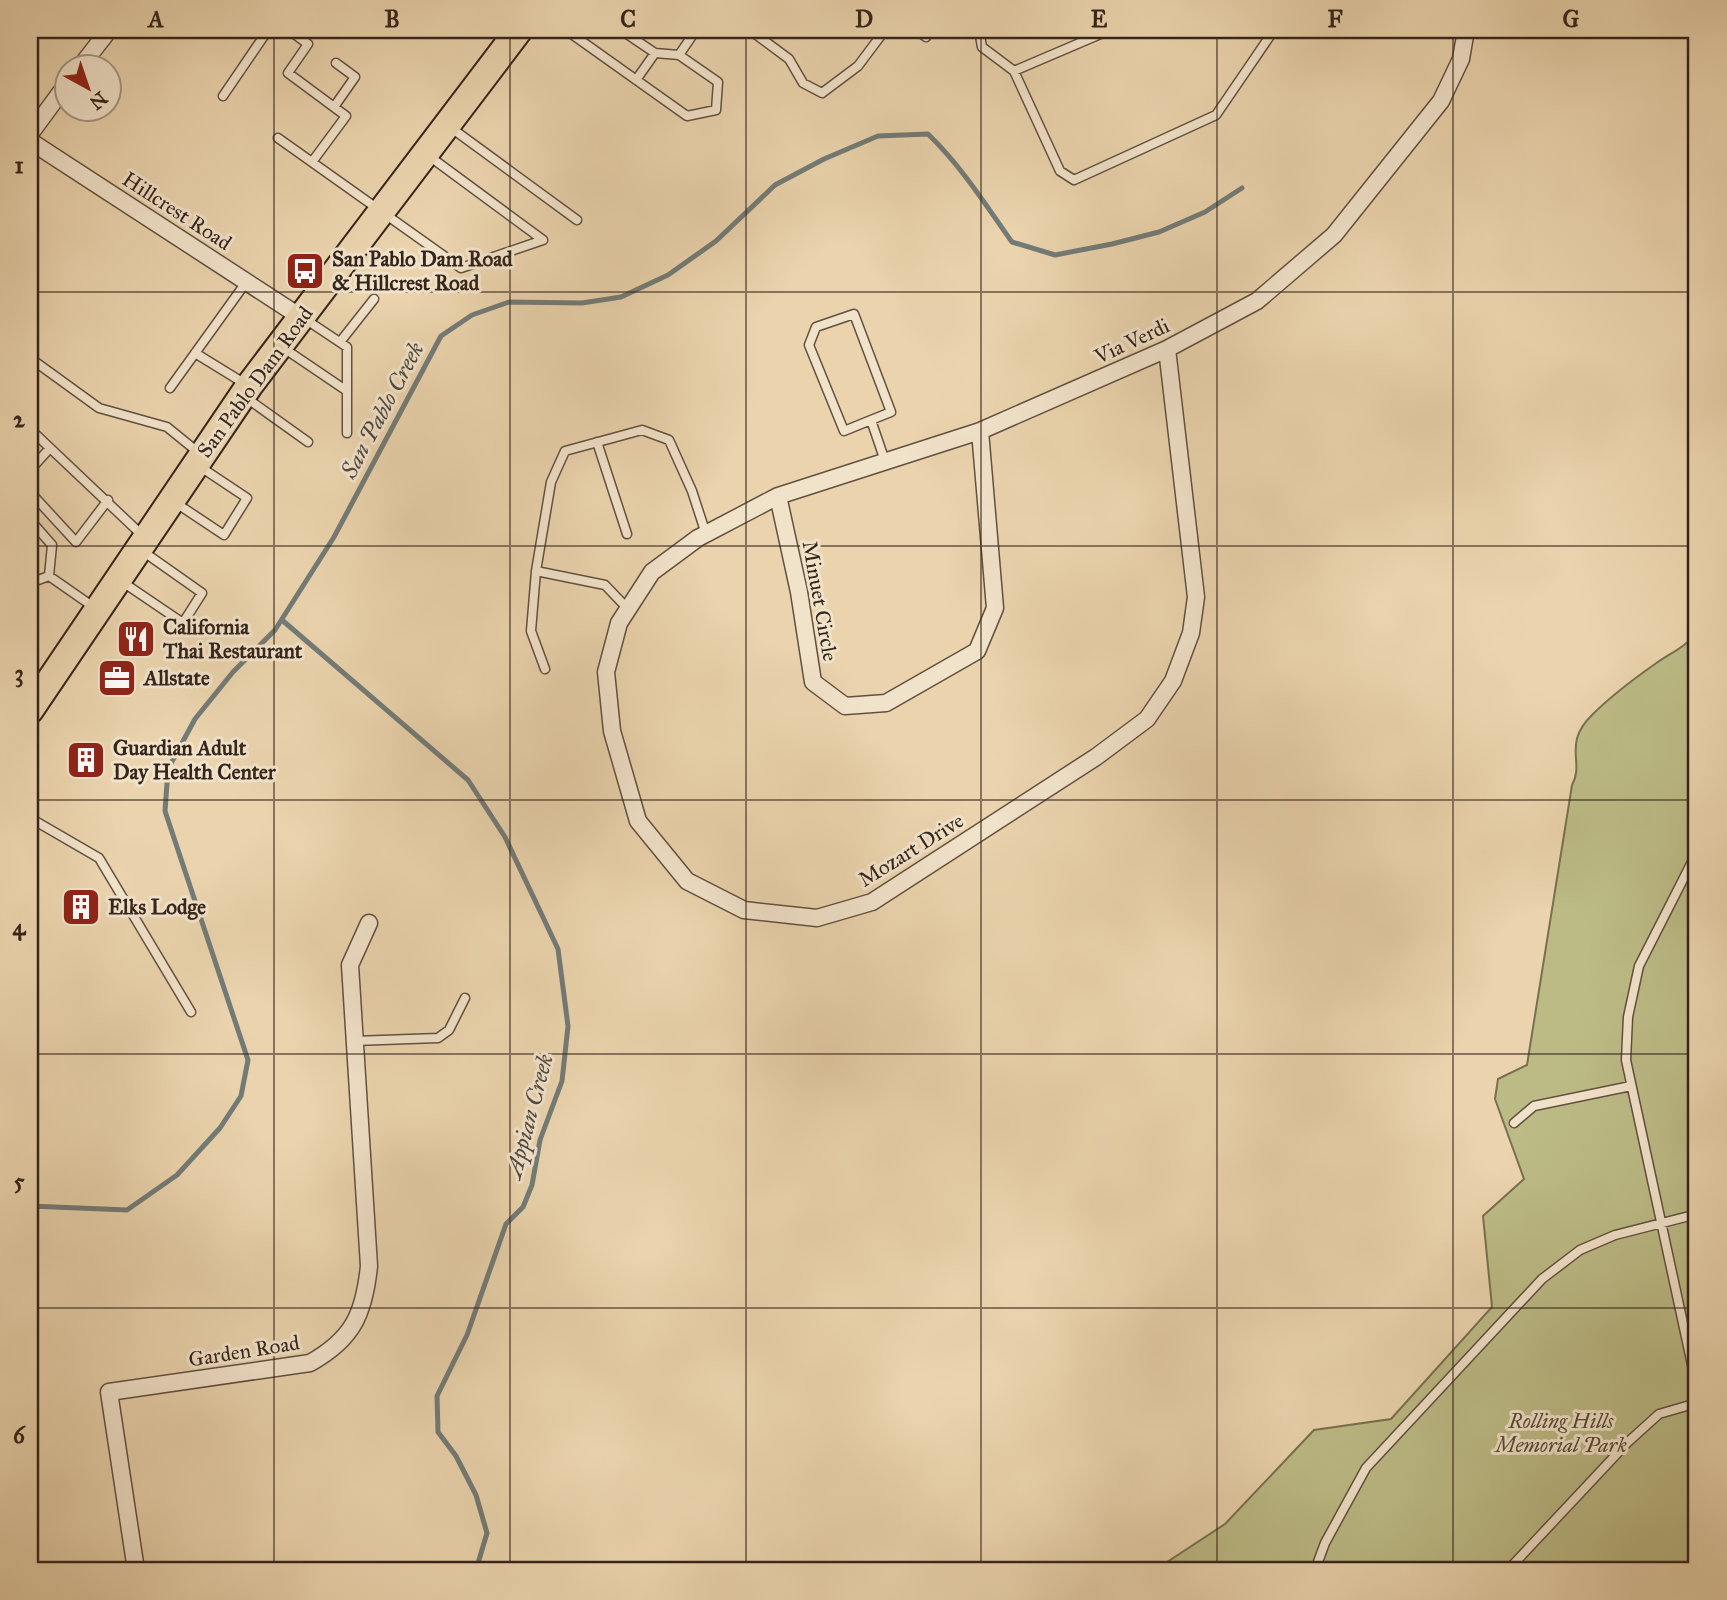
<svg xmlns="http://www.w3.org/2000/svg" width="1727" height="1600" font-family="'IM FELL Great Primer',serif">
<rect width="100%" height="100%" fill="#ead3ad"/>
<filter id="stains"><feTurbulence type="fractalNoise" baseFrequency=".00286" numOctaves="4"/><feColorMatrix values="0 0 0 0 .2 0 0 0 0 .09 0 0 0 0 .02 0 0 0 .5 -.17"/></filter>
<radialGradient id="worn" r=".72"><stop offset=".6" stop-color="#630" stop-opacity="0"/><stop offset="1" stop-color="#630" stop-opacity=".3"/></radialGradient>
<!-- green -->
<path fill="#bcbb86" stroke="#787050" stroke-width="2" d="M 1697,631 L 1697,1570 L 1155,1570 L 1225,1524 L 1314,1430 L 1391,1419 L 1492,1307 L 1483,1216 L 1524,1179 L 1495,1099 L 1498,1079 L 1527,1065 L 1572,785 C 1585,763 1562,744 1592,715 C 1609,698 1635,678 1655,664 C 1670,653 1687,647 1697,631 Z"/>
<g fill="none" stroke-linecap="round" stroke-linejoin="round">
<!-- stream -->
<path stroke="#737b77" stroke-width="5" d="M 282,620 L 468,780 L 505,837 L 558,949 L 568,1026 L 562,1081 L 540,1140 L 532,1185 L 523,1207 L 506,1224 L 467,1335 L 437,1396 L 438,1432 L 456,1456 L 476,1495 L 487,1533 L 476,1570
M 30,1206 L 127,1210 L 177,1175 L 220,1128 L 241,1096 L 248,1060 L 165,811 L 168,769 L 195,719 L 233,672 L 275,630 L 334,537 L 441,336 L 472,315 L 509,302 L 582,303 L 621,297 L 668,275 L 716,241 L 775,185 L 824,159 L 878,136 L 928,134 C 962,167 985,204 1012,242 L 1055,255 L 1112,244 L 1159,232 L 1205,212 L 1242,188"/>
<!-- service casing -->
<g stroke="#625040" stroke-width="11">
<path id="service" d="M 289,30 L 308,44 L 288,73 L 346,116 L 312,162
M 490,30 L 506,42
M 566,30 L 687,116 L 716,110 L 718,82 L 679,55 L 655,53 L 621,30
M 750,30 L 789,59 L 803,83 L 822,93 L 858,66 L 885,30
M 916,30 L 926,37
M 979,30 L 982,47 L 1014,71 L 1110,30
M 679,55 L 696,30
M 1014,71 L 1060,171 L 1074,180 L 1216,115 L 1274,30
M 636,80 L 655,53
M 223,96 L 268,30
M 334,107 L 355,77 L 336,63
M 450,127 L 577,220
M 278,138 L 461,268 L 543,240 L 429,156
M 340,342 L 374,299
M 282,347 L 347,391 L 347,347 L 305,319
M 195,353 L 247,385
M 30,358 L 99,408 L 167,427 L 199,453
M 170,388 L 247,281
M 245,397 L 308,442
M 871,420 L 844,431 L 809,345 L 816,327 L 854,314 L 891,412 L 871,420 L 885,461
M 30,429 L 143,536
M 347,433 L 347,391
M 597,442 L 627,534
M 30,470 L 50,448
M 30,492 L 76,542 L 108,500
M 176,503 L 224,535 L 247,498 L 199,466
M 30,520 L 52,545 L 49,576 L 30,583
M 536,571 L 551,482 L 565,451 L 642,430 L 669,440 L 692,491 L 706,534
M 49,576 L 95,608
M 121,581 L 183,623 L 202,593 L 141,550
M 545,669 L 531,631 L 536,571 L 605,585 L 628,609
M 30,818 L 99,858 L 191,1012
M 1697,852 L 1639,966 L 1628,1017 L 1626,1060 L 1697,1388
M 354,1041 L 438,1038 L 449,1030 L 465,998
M 1514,1123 L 1534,1106 L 1631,1086
M 1315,1570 L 1325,1543 L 1366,1468 L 1542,1279 L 1580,1250 L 1615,1235 L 1697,1214
M 1508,1570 L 1628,1442 L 1659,1414 L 1697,1403"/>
</g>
<!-- minor casing -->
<g stroke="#625040" stroke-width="19">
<path id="minor" d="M 81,66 L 109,30
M 30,134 L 66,85
M 30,141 L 302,318
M 1167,349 L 1196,597 L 1191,633 L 1173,681 L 1147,719 L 1096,757 L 872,902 L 817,918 L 744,910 L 687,881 L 638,821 L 612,731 L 606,672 L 619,623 L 652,572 L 698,538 L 778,496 L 980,431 L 1167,349 L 1257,301 L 1334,235 L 1441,101 L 1461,59 L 1466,30
M 778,496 L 799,592 L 813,682 L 845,706 L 886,703 L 977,651 L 995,608 L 980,431
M 136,1570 L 109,1392 L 310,1363 C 353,1339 364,1314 369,1266 L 350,965 L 369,923"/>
</g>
<!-- primary casing -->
<g stroke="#35251b" stroke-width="30">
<path id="primary" d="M 30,710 L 249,386 L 519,30"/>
</g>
<!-- service -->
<use href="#service" stroke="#f1e2ca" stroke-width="8"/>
<!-- minor -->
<use href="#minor" stroke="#f1e2ca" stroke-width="16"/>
<!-- primary -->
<use href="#primary" stroke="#ead3ad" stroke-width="26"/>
</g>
<!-- grid -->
<path fill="none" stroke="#35251b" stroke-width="2" stroke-opacity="0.55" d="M 274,30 L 274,1570M 510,30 L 510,1570M 746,30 L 746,1570M 981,30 L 981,1570M 1217,30 L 1217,1570M 1453,30 L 1453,1570M 30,292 L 1697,292M 30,546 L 1697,546M 30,800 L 1697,800M 30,1054 L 1697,1054M 30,1308 L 1697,1308"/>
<!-- icons -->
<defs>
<g id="bus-square" transform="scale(2.0125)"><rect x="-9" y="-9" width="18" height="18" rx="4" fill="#8f2418" stroke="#f1e2ca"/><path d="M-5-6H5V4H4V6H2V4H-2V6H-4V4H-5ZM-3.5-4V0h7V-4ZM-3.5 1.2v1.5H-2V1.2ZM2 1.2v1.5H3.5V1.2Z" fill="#fff"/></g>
<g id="restaurant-square" transform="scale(2.0125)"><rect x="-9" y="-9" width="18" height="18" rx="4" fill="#8f2418" stroke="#f1e2ca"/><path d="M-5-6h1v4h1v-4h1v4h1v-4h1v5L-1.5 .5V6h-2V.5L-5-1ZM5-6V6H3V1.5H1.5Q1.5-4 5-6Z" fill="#fff"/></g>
<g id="office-square" transform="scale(2.0125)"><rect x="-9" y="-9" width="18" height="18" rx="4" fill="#8f2418" stroke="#f1e2ca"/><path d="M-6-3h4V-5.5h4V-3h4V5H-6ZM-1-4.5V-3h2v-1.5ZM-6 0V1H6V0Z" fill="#fff"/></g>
<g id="building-square" transform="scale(2.0125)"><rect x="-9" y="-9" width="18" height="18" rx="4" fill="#8f2418" stroke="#f1e2ca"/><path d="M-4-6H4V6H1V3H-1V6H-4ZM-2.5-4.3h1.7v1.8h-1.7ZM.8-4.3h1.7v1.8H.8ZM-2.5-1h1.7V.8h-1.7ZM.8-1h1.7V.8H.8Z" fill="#fff"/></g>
</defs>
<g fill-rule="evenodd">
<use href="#bus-square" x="305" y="271"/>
<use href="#restaurant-square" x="136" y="639"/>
<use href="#office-square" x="117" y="678"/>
<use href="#building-square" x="86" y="760"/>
<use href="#building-square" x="81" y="907"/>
</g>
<g text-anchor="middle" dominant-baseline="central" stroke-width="6" stroke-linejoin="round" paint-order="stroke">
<!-- street labels -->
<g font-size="21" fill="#35251b" stroke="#f1e2ca">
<text transform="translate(177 211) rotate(33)">Hillcrest Road</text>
<text transform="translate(1132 341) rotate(-25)">Via Verdi</text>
<text transform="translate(255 382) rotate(-54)">San Pablo Dam Road</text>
<text transform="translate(820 601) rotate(80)">Minuet Circle</text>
<text transform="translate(911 850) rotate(-32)">Mozart Drive</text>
<text transform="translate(244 1351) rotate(-9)">Garden Road</text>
</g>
<!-- poi labels -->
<g font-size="21" font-weight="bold" fill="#35251b" stroke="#f1e2ca" text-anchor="start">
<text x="332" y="259">San Pablo Dam Road<tspan x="332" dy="24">&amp; Hillcrest Road</tspan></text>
<text x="163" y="627">California<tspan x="163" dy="24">Thai Restaurant</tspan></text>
<text x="144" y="678">Allstate</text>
<text x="113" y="748">Guardian Adult<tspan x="113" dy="24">Day Health Center</tspan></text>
<text x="108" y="907">Elks Lodge</text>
</g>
<!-- park labels -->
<g font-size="21" font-style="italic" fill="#574a36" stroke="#f1e2ca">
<text x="1561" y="1421">Rolling Hills<tspan x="1561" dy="24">Memorial Park</tspan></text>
</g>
<!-- water labels -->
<g font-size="23" font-style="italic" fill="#4f4942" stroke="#f1e2ca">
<text transform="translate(382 410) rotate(-62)">San Pablo Creek</text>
<text transform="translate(529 1116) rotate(-75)">Appian Creek</text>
</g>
</g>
<!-- margin -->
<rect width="1727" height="1600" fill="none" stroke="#ead3ad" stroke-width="77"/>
<!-- north arrow -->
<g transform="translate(88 88) rotate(140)"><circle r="33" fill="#f1e2ca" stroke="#a69684" stroke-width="2"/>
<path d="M0-5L12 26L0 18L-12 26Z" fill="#8f2418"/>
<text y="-10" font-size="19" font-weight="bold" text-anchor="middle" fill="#35251b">N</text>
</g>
<rect x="38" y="38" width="1650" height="1524" fill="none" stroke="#35251b" stroke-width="2.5"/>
<g font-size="23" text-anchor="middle" font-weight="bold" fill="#35251b">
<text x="156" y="27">A</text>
<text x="392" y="27">B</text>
<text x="628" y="27">C</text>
<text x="864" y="27">D</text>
<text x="1099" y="27">E</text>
<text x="1335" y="27">F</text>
<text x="1571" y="27">G</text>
<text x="19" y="173">1</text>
<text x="19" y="427">2</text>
<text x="19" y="681">3</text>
<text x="19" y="935">4</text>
<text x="19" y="1189">5</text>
<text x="19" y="1443">6</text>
</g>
<rect width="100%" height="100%" filter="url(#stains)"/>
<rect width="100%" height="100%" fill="url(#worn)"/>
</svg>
